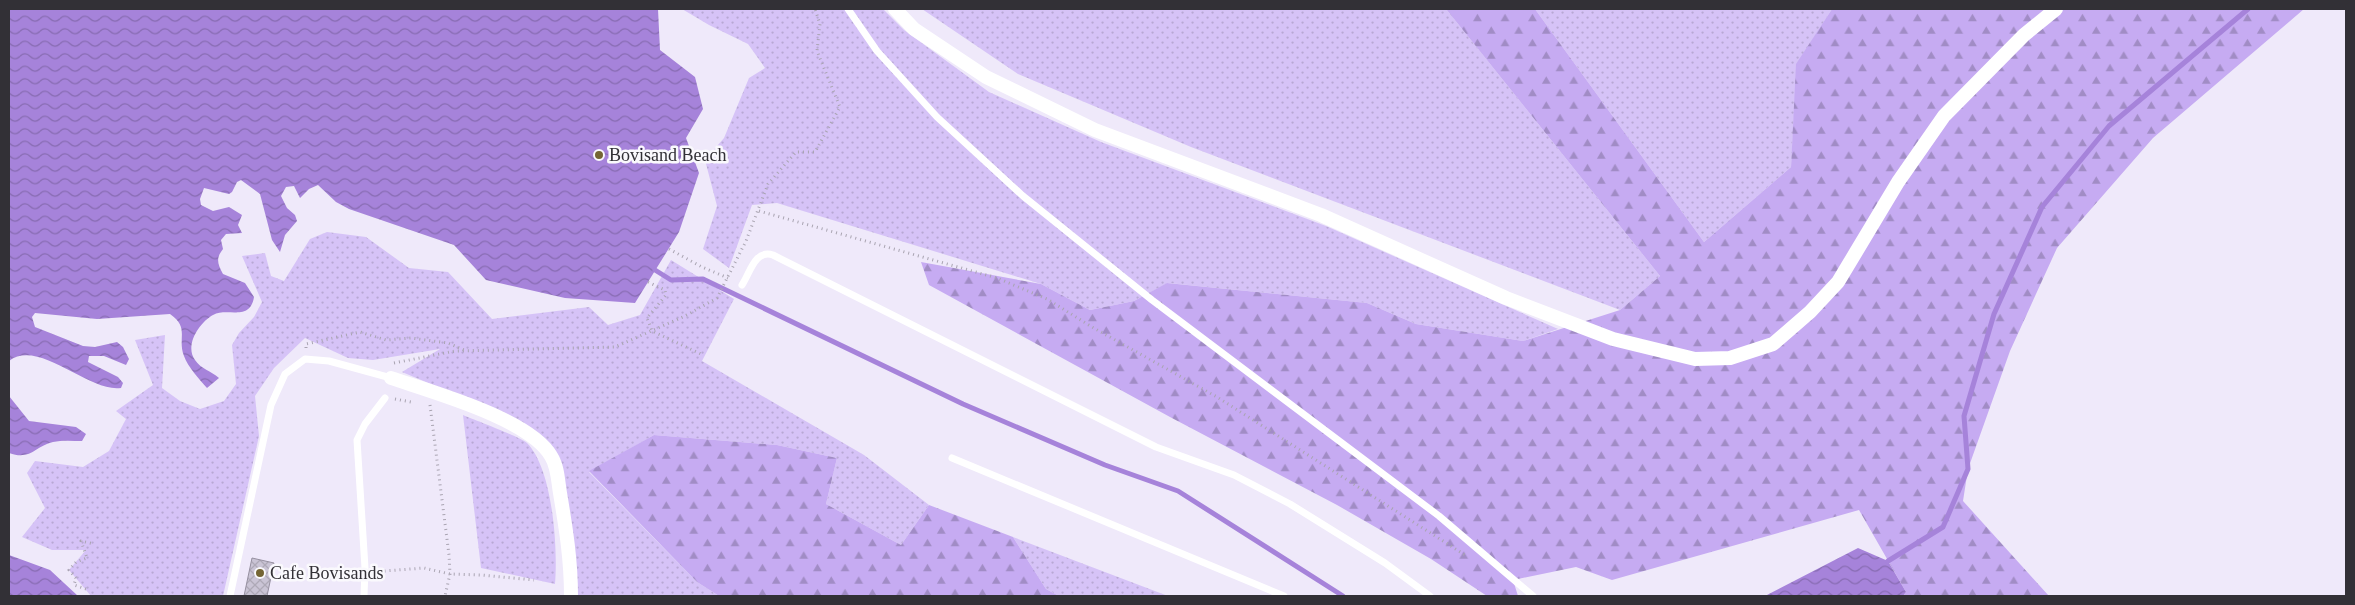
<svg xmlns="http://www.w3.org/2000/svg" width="2355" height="605" font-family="'Times New Roman',serif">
<defs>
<pattern id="grass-dots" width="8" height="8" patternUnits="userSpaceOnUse" patternTransform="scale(1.25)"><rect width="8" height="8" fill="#d6c3f7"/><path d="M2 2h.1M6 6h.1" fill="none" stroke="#b8a8d4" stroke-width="1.8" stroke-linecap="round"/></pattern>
<pattern id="forest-firs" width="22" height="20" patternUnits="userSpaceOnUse" patternTransform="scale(1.25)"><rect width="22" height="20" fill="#c6abf2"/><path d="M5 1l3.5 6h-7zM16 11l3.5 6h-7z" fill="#a18cc5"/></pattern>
<pattern id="water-waves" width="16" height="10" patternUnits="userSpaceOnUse" patternTransform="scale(1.25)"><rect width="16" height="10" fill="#a683da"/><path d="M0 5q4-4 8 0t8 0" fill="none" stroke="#886cb2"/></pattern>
<pattern id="building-cross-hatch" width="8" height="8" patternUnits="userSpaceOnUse" patternTransform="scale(1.25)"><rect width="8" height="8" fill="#cac4d5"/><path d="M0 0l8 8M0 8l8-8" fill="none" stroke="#aea9b7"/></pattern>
</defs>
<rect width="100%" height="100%" fill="#efe9fa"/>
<!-- grass -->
<path fill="url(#grass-dots)" d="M 682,9 L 883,9 L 904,30 L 989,92 L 1101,142 L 1326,226 L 1558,329 L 1523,341 L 1416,324 L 1367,303 L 1168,283 L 1134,301 L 1090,310 L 1041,284 L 777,203 L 752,205 L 729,268 L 703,249 L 717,206 L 705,160 L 724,138 L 749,78 L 765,68 L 748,44 L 709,25 Z
M 922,9 L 1446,9 L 1660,276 L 1620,310 L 1191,147 L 1018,74 Z
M 1535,9 L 1832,9 L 1797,64 L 1791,167 L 1704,242 Z
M 327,232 L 366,237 L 409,268 L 448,272 L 492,319 L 589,307 L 608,325 L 640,315 L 671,260 L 734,299 L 702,361 L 864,455 L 929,505 L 901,545 L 826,504 L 837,458 L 777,445 L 654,435 L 589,472 L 697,582 L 719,596 L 577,596 L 563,474 L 553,448 L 505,415 L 402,372 L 440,349 L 373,360 L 348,358 L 305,338 L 274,368 L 255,396 L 259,436 L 223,596 L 91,596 L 69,570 L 86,550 L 52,550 L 22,537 L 45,508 L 27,473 L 35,461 L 83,467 L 109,451 L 126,419 L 116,411 L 153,385 L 135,340 L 165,335 L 162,388 L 180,401 L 200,409 L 224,401 L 236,384 L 232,345 L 239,333 L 254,317 L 262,302 L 242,256 L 265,253 L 271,276 L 284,281 L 310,239 Z
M 463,415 C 475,420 520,437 527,443 C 553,469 558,549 555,584 L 481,568 Z
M 1013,537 L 1168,596 L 1059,596 L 1046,589 Z"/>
<!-- forest -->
<path fill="url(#forest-firs)" d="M 1446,9 L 1535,9 L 1704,242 L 1791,167 L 1796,64 L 1832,9 L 2304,9 L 2153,138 L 2057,248 L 2010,351 L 1968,469 L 1963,501 L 2049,596 L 1903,596 L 1906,592 L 1859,510 L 1612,580 L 1576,567 L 1513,580 L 1518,596 L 1487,596 L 1431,559 L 1337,505 L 1170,417 L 929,285 L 921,262 L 1041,284 L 1090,310 L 1134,301 L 1167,283 L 1367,303 L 1416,324 L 1523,341 L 1620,310 L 1660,276 Z
M 654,435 L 777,445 L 837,458 L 826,504 L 901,545 L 929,505 L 1013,537 L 1046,589 L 1059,596 L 719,596 L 697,582 L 589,471 Z"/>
<!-- water -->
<path fill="url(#water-waves)" d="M 9,9 L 658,9 L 660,50 L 695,77 L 703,109 L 686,138 L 699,173 L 679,232 L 635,303 L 565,298 L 486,280 L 454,245 L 349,209 L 336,202 L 318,185 L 309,189 L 300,198 L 294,186 L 286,187 L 281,196 L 287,208 L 295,215 L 297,221 L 285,235 L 280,252 L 272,240 L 260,194 L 241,180 L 237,182 L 232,192 L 229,194 L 204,188 L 200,199 L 201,205 L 213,211 L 229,207 L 242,215 L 238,225 L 242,233 L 226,234 L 221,240 L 223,249 C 216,258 217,263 223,274 L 245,283 L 254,297 C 250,322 227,307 213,315 C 200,322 184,345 195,360 C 201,369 211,371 219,378 L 207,388 C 199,379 188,367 184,356 C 177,338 190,328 170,314 L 97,319 L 35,313 L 32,317 L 35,327 L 83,346 L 95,347 L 117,342 L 123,347 L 129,359 L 126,365 L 104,356 L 89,356 L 88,362 L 118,377 L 123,383 L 121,388 C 89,393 39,338 9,361 Z
M 9,396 L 29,421 L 76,427 L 86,434 L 82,441 C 73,441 62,440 53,442 C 35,446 31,461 9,453 Z
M 1858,548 L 1888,561 L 1906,592 L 1903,596 L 1765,596 Z
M 9,555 L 50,570 L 78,596 L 9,596 Z"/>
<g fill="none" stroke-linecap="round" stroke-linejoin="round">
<!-- stream -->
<path stroke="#a683da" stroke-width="5" d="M 655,270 L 671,280 L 703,279 L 963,404 L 1105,465 L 1178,491 L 1343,596
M 1888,561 L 1943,527 L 1968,469 L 1964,416 L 1994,314 L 2042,207 L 2109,126 L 2248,9"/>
</g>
<!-- building -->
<path fill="url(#building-cross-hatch)" stroke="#9690a0" d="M 252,558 L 274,563 L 267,596 L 244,596 Z"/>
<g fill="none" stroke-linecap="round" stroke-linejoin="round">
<!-- path -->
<path stroke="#a9a4b1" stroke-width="3" stroke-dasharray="1 4" stroke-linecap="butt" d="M 759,211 L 997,278 L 1047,299 L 1092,327 L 1217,397 L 1465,555
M 669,249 L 702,267 L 728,278
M 648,282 L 665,290 L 666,295 L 647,318 L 652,331 L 701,354
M 306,348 L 306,344 L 360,332 L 386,340 L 411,338 L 448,343 L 464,350
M 394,363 L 455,351 L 615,347 L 685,316 L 717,298 L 746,241 L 768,184 L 796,152 L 815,152 L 840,107 L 817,51 L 820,24 L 815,9
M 395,399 L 411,402
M 430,405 L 449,555 L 450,574 L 445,596
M 375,568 L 384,571 L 424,568 L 450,574 L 481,575 L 534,580
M 86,589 L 74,585 L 76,578 L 69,570 L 76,562 L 87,558 L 81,541 L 94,544"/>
<!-- service -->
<path stroke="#fff" stroke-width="7" d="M 848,9 L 877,51 L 937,117 L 1023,196 L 1152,300 L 1439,516 L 1533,596
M 742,285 C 750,273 755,249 773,255 L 1156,447 L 1234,475 L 1290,504 L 1385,563 L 1430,596
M 952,458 L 1284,596
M 230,596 L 271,405 L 285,374 L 305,359 L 329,361 L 391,378
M 364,596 L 365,568 L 357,440 L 365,424 L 385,398"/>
<!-- minor -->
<path stroke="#fff" stroke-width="14" d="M 895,9 L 914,29 L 986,77 L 1095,130 L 1321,215 L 1506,298 L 1613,339 L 1695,359 L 1730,358 L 1773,344 L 1810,312 L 1838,282 L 1898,182 L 1944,116 L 2024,35 L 2056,9
M 391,378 C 432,392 530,419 551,456 C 558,467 558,482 560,493 C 566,529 571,560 571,596"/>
</g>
<!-- markers -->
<g fill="#746533" stroke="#faf9fd" stroke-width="2">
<circle cx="599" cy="155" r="5"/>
<circle cx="260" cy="573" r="5"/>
</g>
<g text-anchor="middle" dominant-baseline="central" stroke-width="5" stroke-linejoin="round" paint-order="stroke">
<!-- poi labels -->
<g font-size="18" fill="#323036" stroke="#faf9fd" text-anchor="start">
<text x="609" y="155">Bovisand Beach</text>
<text x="270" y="573">Cafe Bovisands</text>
</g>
</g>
<!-- border -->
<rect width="2355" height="605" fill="none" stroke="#323036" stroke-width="20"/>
</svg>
